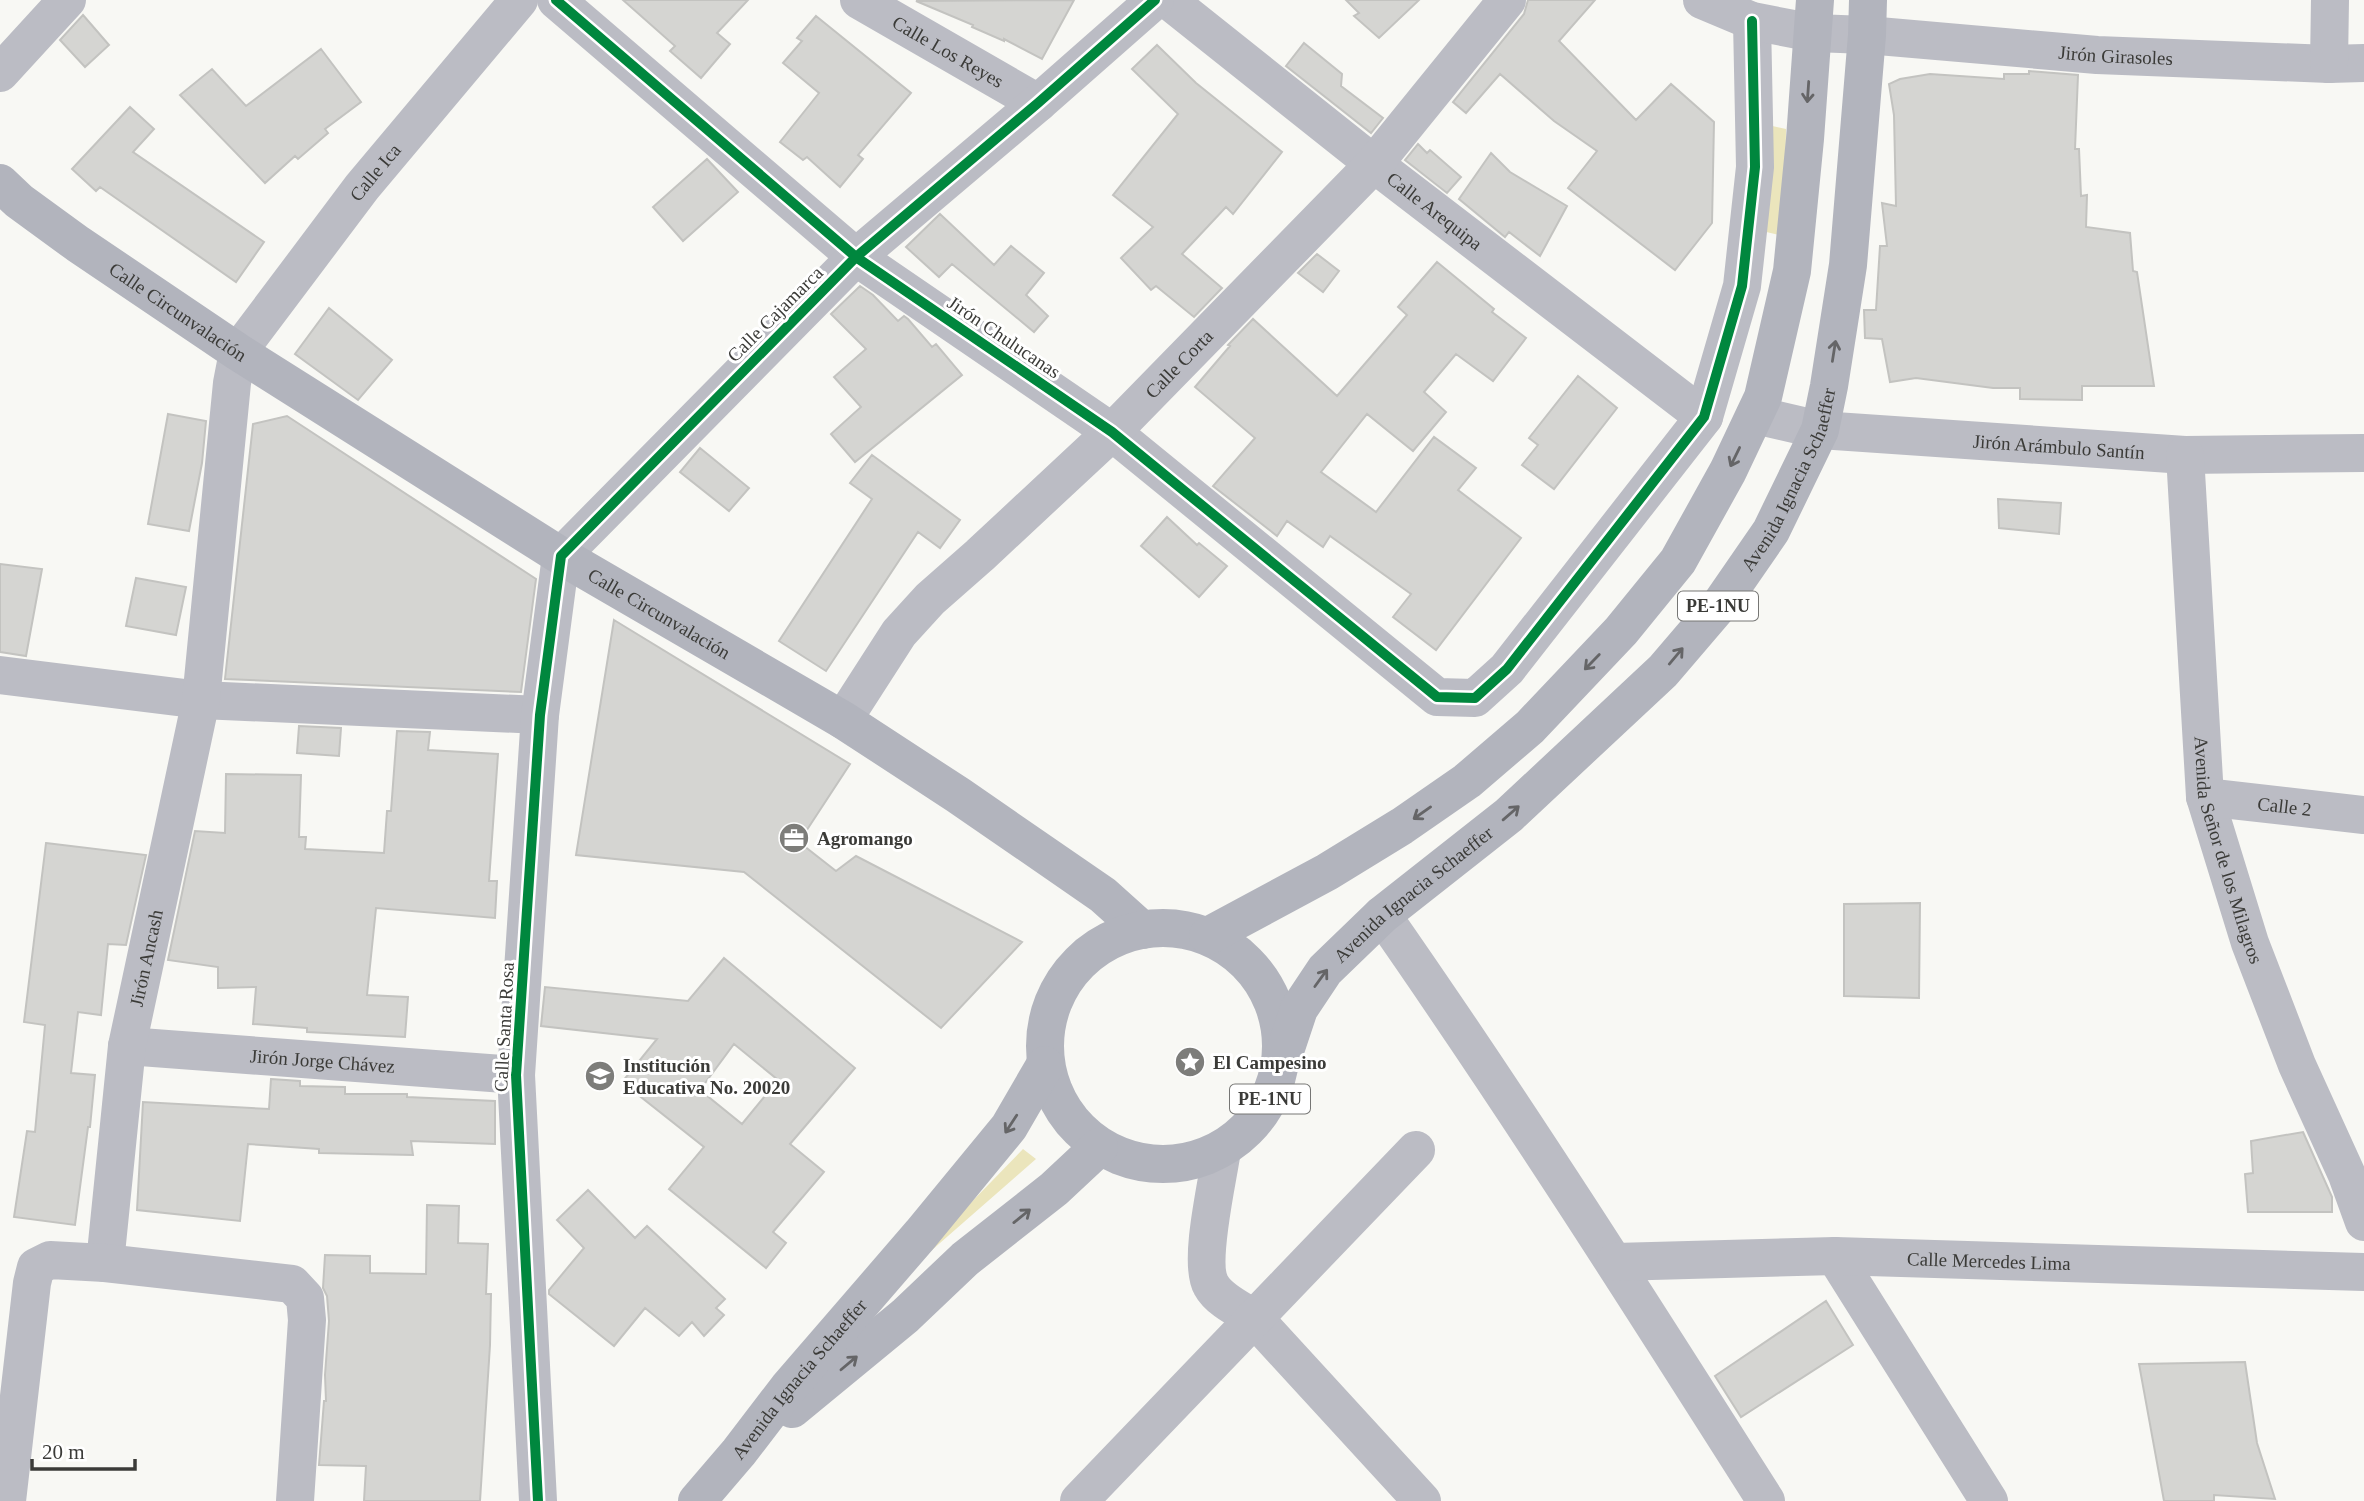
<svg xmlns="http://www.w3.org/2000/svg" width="2364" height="1501" font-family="'Times New Roman',serif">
<rect width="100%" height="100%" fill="#f8f8f4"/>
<!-- green -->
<path fill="#ebe5bc" d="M 1764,124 L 1786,129 L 1785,193 L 1779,235 L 1758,230 Z
M 1023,1149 L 1036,1159 L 924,1257 L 920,1255 Z"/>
<!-- building -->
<path fill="#d5d5d2" stroke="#c3c3c0" stroke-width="2" fill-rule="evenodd" d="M 623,0 L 748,0 L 717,33 L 730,44 L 701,78 L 670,51 L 675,46 Z
M 1074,0 L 1042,59 L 1004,39 L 1004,41 L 972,27 L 973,25 L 916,1 Z
M 1346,0 L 1419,0 L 1379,38 L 1354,16 L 1359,13 Z
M 1528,0 L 1595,0 L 1559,41 L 1636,120 L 1671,84 L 1714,122 L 1712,223 L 1675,270 L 1568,188 L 1597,151 L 1554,121 L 1500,74 L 1466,113 L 1453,102 L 1524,14 Z
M 83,15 L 109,45 L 85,67 L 60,40 Z
M 816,16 L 911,93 L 858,155 L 863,159 L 840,187 L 807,157 L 803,160 L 780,142 L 819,93 L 783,63 L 802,41 L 797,38 Z
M 1304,43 L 1342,74 L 1341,86 L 1383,118 L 1371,133 L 1286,66 Z
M 1157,45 L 1196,83 L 1282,152 L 1233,214 L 1226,207 L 1182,254 L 1222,288 L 1194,317 L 1156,286 L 1151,290 L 1121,258 L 1153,227 L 1113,195 L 1178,114 L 1132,69 Z
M 321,49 L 361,102 L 325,129 L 328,133 L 298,159 L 295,156 L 265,183 L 180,95 L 212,69 L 246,106 Z
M 2029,71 L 2078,75 L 2075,149 L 2079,149 L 2081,196 L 2087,195 L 2086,227 L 2130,233 L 2133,271 L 2137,272 L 2154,386 L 2082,386 L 2082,400 L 2020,399 L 2020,388 L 1993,388 L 1916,378 L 1890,382 L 1882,339 L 1865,338 L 1864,310 L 1876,310 L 1880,246 L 1887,246 L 1882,203 L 1896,206 L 1894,115 L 1889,84 L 1900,79 L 1930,74 L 2004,79 L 2004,74 L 2029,74 Z
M 130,107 L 154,129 L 133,152 L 264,242 L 236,282 L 100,187 L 96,191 L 72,169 Z
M 1418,144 L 1427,153 L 1430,150 L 1461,177 L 1447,193 L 1405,160 Z
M 1491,153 L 1510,172 L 1567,206 L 1540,256 L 1509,232 L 1505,237 L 1459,199 Z
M 707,159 L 738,192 L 683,241 L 653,207 Z
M 940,214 L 994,265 L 1011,246 L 1044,273 L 1026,295 L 1048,316 L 1034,332 L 952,264 L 939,277 L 906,247 Z
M 1317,254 L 1339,271 L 1323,292 L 1298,273 Z
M 1437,262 L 1494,309 L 1492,312 L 1526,338 L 1493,381 L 1456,354 L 1424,392 L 1446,412 L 1413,451 L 1367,414 L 1321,472 L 1376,512 L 1434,437 L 1476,468 L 1458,490 L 1521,538 L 1436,650 L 1393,617 L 1411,594 L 1330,536 L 1323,547 L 1287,521 L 1277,536 L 1213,486 L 1255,438 L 1195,387 L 1230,346 L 1228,345 L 1253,319 L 1337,396 L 1407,315 L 1398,307 Z
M 860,286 L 873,295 L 898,321 L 904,316 L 908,319 L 932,347 L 936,344 L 962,375 L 855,462 L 831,434 L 861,407 L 834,377 L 866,349 L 831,314 Z
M 329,308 L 392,360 L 358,400 L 295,354 Z
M 1578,376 L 1617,408 L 1554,489 L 1522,465 L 1538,445 L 1529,438 Z
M 168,414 L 206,421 L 202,463 L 189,531 L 148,524 Z
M 287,416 L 536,579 L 521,692 L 225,679 L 253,424 Z
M 700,448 L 749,488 L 729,511 L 680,472 Z
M 872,455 L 960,520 L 940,548 L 918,532 L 826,671 L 779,641 L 872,499 L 850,483 Z
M 1998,499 L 2061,503 L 2059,534 L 1999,528 Z
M 1167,517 L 1197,545 L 1199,543 L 1227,566 L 1199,597 L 1141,546 Z
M 0,564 L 42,569 L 26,656 L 0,652 Z
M 136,578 L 186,587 L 176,635 L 126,626 Z
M 614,620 L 850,764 L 799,842 L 836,871 L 856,856 L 1022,942 L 941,1028 L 744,872 L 576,855 Z
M 299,726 L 341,728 L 339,756 L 297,753 Z
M 397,731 L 430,732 L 428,750 L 498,754 L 489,881 L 497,881 L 495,918 L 376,908 L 367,995 L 408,997 L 405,1037 L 307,1032 L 307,1028 L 253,1024 L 256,987 L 218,988 L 218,967 L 168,960 L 195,831 L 225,833 L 226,774 L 301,775 L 299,837 L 306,837 L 305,849 L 384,853 L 387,811 L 391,811 Z
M 46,843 L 146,855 L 126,945 L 108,944 L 101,1015 L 78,1012 L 71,1073 L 95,1075 L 90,1127 L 88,1127 L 75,1225 L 14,1217 L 27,1131 L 35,1132 L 45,1025 L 24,1022 Z
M 1920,903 L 1919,998 L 1844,996 L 1844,904 Z
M 724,958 L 855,1068 L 790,1144 L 824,1172 L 773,1232 L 786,1243 L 766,1268 L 669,1189 L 704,1147 L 622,1082 L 657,1039 L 541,1026 L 545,987 L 688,1001 ZM 734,1044 L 778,1080 L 742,1124 L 700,1090 Z
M 271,1079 L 300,1081 L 300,1086 L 345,1087 L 345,1094 L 407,1094 L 407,1097 L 495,1101 L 495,1144 L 411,1141 L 413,1155 L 319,1153 L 319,1149 L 248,1144 L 240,1221 L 137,1210 L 143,1102 L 269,1109 Z
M 2303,1132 L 2332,1197 L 2332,1212 L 2248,1212 L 2245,1174 L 2253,1173 L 2251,1141 Z
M 588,1190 L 635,1238 L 647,1226 L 725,1299 L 716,1308 L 724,1315 L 704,1336 L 692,1322 L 679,1336 L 645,1308 L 614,1346 L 549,1294 L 549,1290 L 584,1248 L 557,1220 Z
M 427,1205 L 459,1206 L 458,1243 L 488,1244 L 486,1294 L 491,1294 L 490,1345 L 480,1501 L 364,1501 L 366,1466 L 319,1465 L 324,1401 L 326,1401 L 325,1375 L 329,1321 L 327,1296 L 323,1288 L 325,1255 L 370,1256 L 370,1273 L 426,1274 Z
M 1826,1301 L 1853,1345 L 1741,1417 L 1715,1376 Z
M 2245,1362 L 2257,1443 L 2275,1499 L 2214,1495 L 2214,1501 L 2164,1501 L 2139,1364 Z"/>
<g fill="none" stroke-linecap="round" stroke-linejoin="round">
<!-- minor -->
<g stroke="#bbbcc4" stroke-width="38">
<path d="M 556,0 L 856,257 L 1112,432 L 1437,697 L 1475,698 L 1507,669 L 1704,417 L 1742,286 L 1755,167 L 1752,21"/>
<path id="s1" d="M 859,0 L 1038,103"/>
<path id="s2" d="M 1168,0 L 1374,164 L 1704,417"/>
<path id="s3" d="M 1702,0 L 1752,21 L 1814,33 L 1867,35 L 2097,55 L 2329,64 L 2364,63"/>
<path d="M 2329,64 L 2330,0"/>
<path d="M 0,73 L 67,0"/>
<path id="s4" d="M 1755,415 L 1820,430 L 2185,455 L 2364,453"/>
<path id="s5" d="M 2185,455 L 2205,797 L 2250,943 L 2297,1065 L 2347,1175 L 2364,1222"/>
<path d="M 0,675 L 201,700 L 540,715"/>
<path id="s6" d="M 843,720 L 899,633 L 930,599 L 980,555 L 1112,432 L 1374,164 L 1507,0"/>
<path id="s7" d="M 2205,797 L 2364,815"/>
<path d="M 1382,915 C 1516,1107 1641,1304 1766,1501"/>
<path id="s8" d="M 127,1046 L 516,1075"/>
<path d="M 1222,1150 C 1218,1179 1198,1262 1211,1285 C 1219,1300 1239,1309 1254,1318 L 1422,1501"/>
<path d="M 1835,1256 L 1989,1501"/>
<path id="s9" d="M 1615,1262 L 1835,1256 L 2364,1272"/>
<path id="s10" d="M 105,1263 L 127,1046 L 201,700 L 232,383 L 238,352 L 362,187 L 519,0"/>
<path d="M 7,1501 L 32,1283 L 36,1267 L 50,1260 L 105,1263 L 292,1284 L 305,1298 L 307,1320 L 295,1501"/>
<path d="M 538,1501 L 516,1075 L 540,715 L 561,556 L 856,257 L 1038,103 L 1155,0"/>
<path d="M 1079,1501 L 1416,1150"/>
</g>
<!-- major -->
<g stroke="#b2b4bd" stroke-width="38">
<path id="s11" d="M 0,183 L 19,201 L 78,244 L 238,352 L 561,556 L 843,720 L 958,795 L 1103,895 L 1142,930"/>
<circle cx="1163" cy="1046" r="118"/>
<path d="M 1208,936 L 1327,872 L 1402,826 L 1467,781 L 1530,727 L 1621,631 L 1678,561 L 1728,471 L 1763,397 L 1792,271 L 1805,139 L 1815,0"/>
<path id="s12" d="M 1282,1060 L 1299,1009 L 1325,970 L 1382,915 L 1509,815 L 1663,671 L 1722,602 L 1771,531 L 1820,430 L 1829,386 L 1848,265 L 1867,35 L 1868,0"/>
<path d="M 792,1409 L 905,1316 L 965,1259 L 1054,1189 L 1099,1147"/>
<path id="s13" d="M 697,1501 L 739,1452 L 788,1388 L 921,1234 L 1009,1127 L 1045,1065"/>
</g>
<!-- cycleway casing -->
<g stroke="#fff" stroke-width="15">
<path id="cycleway" d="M 556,0 L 856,257 L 1112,432 L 1437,697 L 1475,698 L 1507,669 L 1704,417 L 1742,286 L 1755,167 L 1752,21
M 538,1501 L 516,1075 L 540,715 L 561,556 L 856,257 L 1038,103 L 1155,0"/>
</g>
<!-- cycleway -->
<use href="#cycleway" stroke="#00873e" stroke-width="10"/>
</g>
<!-- one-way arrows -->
<defs><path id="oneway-shaft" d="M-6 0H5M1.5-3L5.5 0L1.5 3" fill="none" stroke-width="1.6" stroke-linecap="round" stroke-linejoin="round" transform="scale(1.75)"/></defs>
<g stroke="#656567">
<use href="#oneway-shaft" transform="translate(1808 92) rotate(94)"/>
<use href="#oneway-shaft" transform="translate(1834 351) rotate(-81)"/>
<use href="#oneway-shaft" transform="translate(1735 457) rotate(116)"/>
<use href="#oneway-shaft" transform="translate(1676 656) rotate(-50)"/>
<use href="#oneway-shaft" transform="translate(1592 662) rotate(134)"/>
<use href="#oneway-shaft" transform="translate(1422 813) rotate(145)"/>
<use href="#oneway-shaft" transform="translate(1511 813) rotate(-41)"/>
<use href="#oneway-shaft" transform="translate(1321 978) rotate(-54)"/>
<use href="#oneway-shaft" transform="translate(1011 1124) rotate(123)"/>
<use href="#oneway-shaft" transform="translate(1022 1216) rotate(-39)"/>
<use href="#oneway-shaft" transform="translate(849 1363) rotate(-40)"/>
</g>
<!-- icons -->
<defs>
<g id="office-disc" transform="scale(1.575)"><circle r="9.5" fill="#7d7d7a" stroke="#fff"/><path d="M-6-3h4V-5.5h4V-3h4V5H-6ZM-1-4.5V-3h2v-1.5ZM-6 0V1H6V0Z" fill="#fff"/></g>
<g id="sight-disc" transform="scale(1.575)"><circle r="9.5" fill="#7d7d7a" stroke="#fff"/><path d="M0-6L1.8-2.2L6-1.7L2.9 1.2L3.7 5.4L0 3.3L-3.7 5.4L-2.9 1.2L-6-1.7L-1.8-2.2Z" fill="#fff"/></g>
<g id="school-disc" transform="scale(1.575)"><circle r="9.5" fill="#7d7d7a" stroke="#fff"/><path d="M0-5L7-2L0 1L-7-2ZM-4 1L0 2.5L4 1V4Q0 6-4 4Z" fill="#fff"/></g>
</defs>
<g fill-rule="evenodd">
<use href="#office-disc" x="794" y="838"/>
<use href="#sight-disc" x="1190" y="1062"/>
<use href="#school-disc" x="600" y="1076"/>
</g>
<g text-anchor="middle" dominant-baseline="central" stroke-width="6" stroke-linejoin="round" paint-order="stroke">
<!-- shield labels -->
<g fill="#fff" stroke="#767674" stroke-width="2">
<rect x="1678" y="591.5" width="80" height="29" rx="5"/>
<rect x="1230" y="1084.5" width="80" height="29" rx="5"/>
</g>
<g font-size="18" font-weight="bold" fill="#3b3b38">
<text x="1718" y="606">PE-1NU</text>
<text x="1270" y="1099">PE-1NU</text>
</g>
<!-- street labels -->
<g font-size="19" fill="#3b3b38" stroke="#fff">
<text stroke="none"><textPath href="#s1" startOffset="103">Calle Los Reyes</textPath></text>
<text stroke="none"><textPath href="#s3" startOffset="420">Jirón Girasoles</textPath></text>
<text stroke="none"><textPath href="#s10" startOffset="1148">Calle Ica</textPath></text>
<text stroke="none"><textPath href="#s2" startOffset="340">Calle Arequipa</textPath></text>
<text stroke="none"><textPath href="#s11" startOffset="220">Calle Circunvalación</textPath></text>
<text transform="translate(775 314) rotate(-45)">Calle Cajamarca</text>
<text transform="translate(1004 337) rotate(34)">Jirón Chulucanas</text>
<text stroke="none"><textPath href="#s6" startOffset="492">Calle Corta</textPath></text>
<text stroke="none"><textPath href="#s4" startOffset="306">Jirón Arámbulo Santín</textPath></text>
<text stroke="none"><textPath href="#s12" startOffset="784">Avenida Ignacia Schaeffer</textPath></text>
<text stroke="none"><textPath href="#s11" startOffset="788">Calle Circunvalación</textPath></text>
<text stroke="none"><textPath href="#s7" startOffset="80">Calle 2</textPath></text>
<text stroke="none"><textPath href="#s5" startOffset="399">Avenida Señor de los Milagros</textPath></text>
<text stroke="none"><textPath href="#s12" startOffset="217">Avenida Ignacia Schaeffer</textPath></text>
<text stroke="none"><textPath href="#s10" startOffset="308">Jirón Ancash</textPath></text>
<text transform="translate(504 1027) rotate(-87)">Calle Santa Rosa</text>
<text stroke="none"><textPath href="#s8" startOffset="196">Jirón Jorge Chávez</textPath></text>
<text stroke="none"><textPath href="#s9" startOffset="374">Calle Mercedes Lima</textPath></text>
<text stroke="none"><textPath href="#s13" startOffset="159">Avenida Ignacia Schaeffer</textPath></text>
</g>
<!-- poi labels -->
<g font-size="19" font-weight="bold" fill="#3b3b38" stroke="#fff" text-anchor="start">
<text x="817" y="838">Agromango</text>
<text x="1213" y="1062">El Campesino</text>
<text x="623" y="1065">Institución<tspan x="623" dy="22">Educativa No. 20020</tspan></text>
</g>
</g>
<!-- scale -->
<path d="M32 1459v10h103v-10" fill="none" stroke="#3b3b38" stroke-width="3.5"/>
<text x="42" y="1459" font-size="21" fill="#3b3b38" stroke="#ffffff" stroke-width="5" paint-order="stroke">20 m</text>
</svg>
